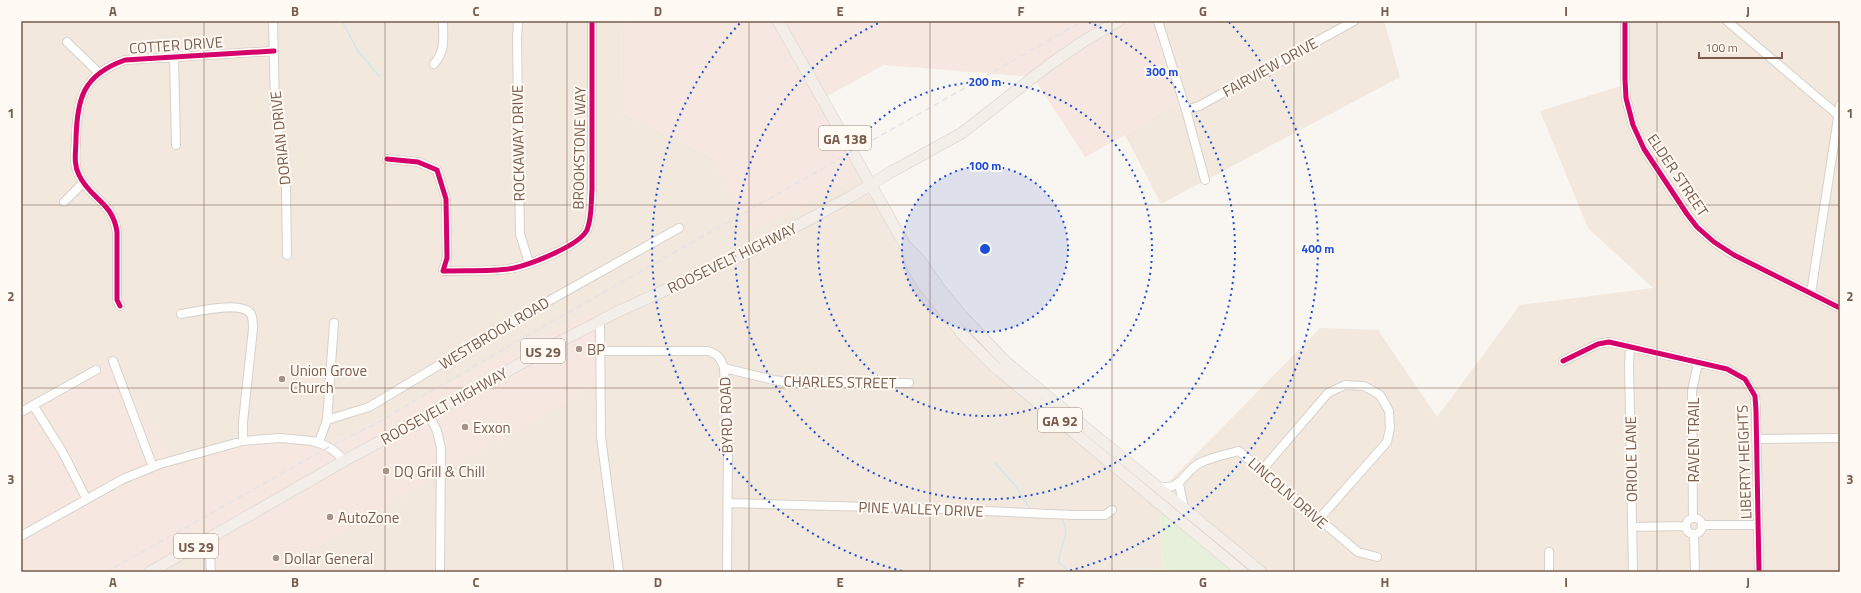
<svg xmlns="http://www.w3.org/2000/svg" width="1861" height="593" font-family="'Titillium Web',sans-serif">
<rect width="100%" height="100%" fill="#f9f5f0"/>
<!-- residential -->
<path fill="#f2e8de" d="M 21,21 L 621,21 L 622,112 L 713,157 L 749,231 L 863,174 L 954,318 L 1042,390 L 1159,492 L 1320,328 L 1378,330 L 1437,417 L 1520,305 L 1653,288 L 1588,228 L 1540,111 L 1624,85 L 1624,21 L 1840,21 L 1840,572 L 1257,572 L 1159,493 L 1163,569 L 1120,570 L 1119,572 L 274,572 L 600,381 L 595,308 L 346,437 L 251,445 L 174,463 L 21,414 Z
M 1162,21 L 1384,21 L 1400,77 L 1161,204 L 1125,135 L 1183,98 Z
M 204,536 L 208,572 L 145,572 Z"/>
<!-- commercial -->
<path fill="#f6e8e1" d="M 621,21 L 1162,21 L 1183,98 L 1125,135 L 1085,157 L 1033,77 L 884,65 L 822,99 L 863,174 L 749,231 L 713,157 L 622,112 Z
M 595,308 L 601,323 L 601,381 L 274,572 L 208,572 L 204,536 L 145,572 L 21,572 L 21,414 L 108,361 L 175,463 L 251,445 L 346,437 Z"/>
<!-- green -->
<path fill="#e7f0db" d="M 1159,492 L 1257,572 L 1119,572 L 1119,570 L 1163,569 Z"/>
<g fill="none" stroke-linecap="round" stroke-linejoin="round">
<!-- stream -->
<path stroke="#d0e8ea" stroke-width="1.5" d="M 342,21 L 358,51 L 379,76
M 995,463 L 1014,484 L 1031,510
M 1061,518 C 1073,533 1058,547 1059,563 L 1070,572"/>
<!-- minor casing -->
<g stroke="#d7d1cb" stroke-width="10">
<path id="minor" d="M 273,21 L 275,107 L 286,189 L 287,255
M 518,21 L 517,39 L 520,234 L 529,263
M 1158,21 L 1186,110 L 1205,180
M 1625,21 L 1625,79 L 1626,98 L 1633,125 L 1644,149 L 1687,214 L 1697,227 L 1714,242 L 1734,255 L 1840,308
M 1727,21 L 1838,115
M 67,42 L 99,73
M 174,57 L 176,145
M 434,64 C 446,50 443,39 443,21
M 1186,110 L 1199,106 L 1354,21
M 387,159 L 418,162 L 437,170 L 446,199 L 447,258 L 443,271 C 463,270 495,272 514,268 C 531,264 579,246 587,230 C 592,218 591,202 592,190 L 592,21
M 64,202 L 83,183
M 1811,293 L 1840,105
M 120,306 L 117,300 L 117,232 C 113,202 90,199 79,175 C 73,164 76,151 76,139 C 77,98 83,75 125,60 L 274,51
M 181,314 C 195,312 242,300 251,314 C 253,318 253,324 253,329 L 243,422 L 243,441
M 600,320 L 601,437 L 619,572
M 1630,347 L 1629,365 L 1633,572
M 599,351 L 708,351 C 718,354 721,359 724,368 L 728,442 L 727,572
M 113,361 L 153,467
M 1563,361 L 1598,344 L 1609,342 L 1727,369 L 1745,379 L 1755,396 L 1756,411 L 1759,572
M 724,368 L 774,380 L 792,383 L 909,383
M 33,405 L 62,451 L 86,498
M 21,412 L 96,370
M 429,415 L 437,431 L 441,448 L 440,572
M 327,420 L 369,407 L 504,326 L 679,228
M 1757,439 L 1840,438
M 319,442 L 327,420 L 334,323
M 1262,470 L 1328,393 L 1345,385 L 1364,386 L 1380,395 L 1389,411 L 1390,428 L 1387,442 L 1319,519
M 1179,484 L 1184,508
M 1158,486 C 1183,492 1183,470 1202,462 C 1213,457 1227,454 1239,451 L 1358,552 L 1377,557
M 728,503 L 942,509 L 1073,515 L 1105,515 L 1112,510
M 1693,517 L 1692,391 L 1698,363
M1686 526a8 8 0 1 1 16 0a8 8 0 1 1-16 0Z
M 1702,525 L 1758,525
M 1632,527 L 1685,526
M 1694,534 L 1695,572
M 21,536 L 123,479 L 160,464 L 243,441 L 280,438 L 312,441 C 325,444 336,450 344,461
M 209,539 L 211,572
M 1549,552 L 1549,572"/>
</g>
<!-- major casing -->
<g stroke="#dad1cc" stroke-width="12">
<path id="major" d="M 778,21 L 905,245 L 914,270 L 924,286 L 964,336 L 995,367 L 1242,572
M 906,246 L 919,259 L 940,289 L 963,317 L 1006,362 L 1261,572
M 150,572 L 344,461 L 467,394 L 550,347 L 617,312 L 747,253 L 852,196 L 891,172 L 962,133 L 1049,65 L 1084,41 L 1118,21"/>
</g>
<!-- minor -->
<use href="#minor" stroke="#fefefd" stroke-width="8"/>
<!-- major -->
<use href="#major" stroke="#f3eee8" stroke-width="11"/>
<!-- rail -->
<path stroke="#e6e3e7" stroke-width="1.5" stroke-dasharray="6 4" stroke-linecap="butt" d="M 106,572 L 329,447 L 377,423 L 509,346 L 1083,21"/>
<!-- cycleway casing -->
<g stroke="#fffaf3" stroke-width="8">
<path id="cycleway" d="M 1625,21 L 1625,79 L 1626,98 L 1633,125 L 1644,149 L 1687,214 L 1697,227 L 1714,242 L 1734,255 L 1840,308
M 387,159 L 418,162 L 437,170 L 446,199 L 447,258 L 443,271 C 463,270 495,272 514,268 C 531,264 579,246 587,230 C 592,218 591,202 592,190 L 592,21
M 120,306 L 117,300 L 117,232 C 113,202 90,199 79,175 C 73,164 76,151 76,139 C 77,98 83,75 125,60 L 274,51
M 1563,361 L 1598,344 L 1609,342 L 1727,369 L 1745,379 L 1755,396 L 1756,411 L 1759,572"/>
</g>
<!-- cycleway -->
<use href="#cycleway" stroke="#d6006c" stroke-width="5"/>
</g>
<!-- grid -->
<path fill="none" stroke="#7a5c4d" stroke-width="1" stroke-opacity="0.55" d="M 204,21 L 204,572M 385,21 L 385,572M 567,21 L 567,572M 749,21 L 749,572M 930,21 L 930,572M 1112,21 L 1112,572M 1294,21 L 1294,572M 1476,21 L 1476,572M 1657,21 L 1657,572M 21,205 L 1840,205M 21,388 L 1840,388"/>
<!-- distance rings -->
<circle cx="985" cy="249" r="83" fill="#1d4ed8" fill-opacity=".12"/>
<g fill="none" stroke="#1d4ed8" stroke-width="2" stroke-dasharray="2 4">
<circle cx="985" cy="249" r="83"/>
<circle cx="985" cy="249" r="167"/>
<path d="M1089 22A250 250 0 1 1 881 22"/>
<path d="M902 571A333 333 0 0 1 741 22M1229 22A333 333 0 0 1 1068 571"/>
</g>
<!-- markers -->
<g fill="#a69286" stroke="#fffaf3" stroke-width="1.5">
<circle cx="579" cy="349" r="4"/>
<circle cx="282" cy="379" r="4"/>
<circle cx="465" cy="427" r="4"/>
<circle cx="386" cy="471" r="4"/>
<circle cx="330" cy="517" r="4"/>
<circle cx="276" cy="558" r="4"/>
</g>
<g text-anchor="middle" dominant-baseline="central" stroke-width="4" stroke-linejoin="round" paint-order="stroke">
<!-- shield labels -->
<g fill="#fffaf3" stroke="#a28b7f" stroke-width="1">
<rect x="819" y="126" width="52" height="24" rx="3"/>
<rect x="521" y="339" width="44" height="24" rx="3"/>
<rect x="1038" y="408" width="44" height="24" rx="3"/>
<rect x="174" y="534" width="44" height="24" rx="3"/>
</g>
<g font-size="14" font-weight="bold" fill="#7a5c4d">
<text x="845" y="138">GA 138</text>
<text x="543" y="351">US 29</text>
<text x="1060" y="420">GA 92</text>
<text x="196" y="546">US 29</text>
</g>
<!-- street labels -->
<g font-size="15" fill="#7a5c4d" stroke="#fffaf3">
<text transform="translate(176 45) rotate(-4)">COTTER DRIVE</text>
<text transform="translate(1270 67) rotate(-29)">FAIRVIEW DRIVE</text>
<text transform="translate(280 138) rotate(-96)">DORIAN DRIVE</text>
<text transform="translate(518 143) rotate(-91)">ROCKAWAY DRIVE</text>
<text transform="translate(579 148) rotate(-89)">BROOKSTONE WAY</text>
<text transform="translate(1678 175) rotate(56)">ELDER STREET</text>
<text transform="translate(732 258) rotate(-26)">ROOSEVELT HIGHWAY</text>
<text transform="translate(494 333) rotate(-31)">WESTBROOK ROAD</text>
<text transform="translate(840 382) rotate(1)">CHARLES STREET</text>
<text transform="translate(444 406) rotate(-29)">ROOSEVELT HIGHWAY</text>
<text transform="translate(726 415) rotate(-92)">BYRD ROAD</text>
<text transform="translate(1693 440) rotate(-90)">RAVEN TRAIL</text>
<text transform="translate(1631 459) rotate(-91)">ORIOLE LANE</text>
<text transform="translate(1744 462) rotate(-92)">LIBERTY HEIGHTS</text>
<text transform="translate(1288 493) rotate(41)">LINCOLN DRIVE</text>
<text transform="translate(921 509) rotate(2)">PINE VALLEY DRIVE</text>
</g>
<!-- poi labels -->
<g font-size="15" fill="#7a5c4d" stroke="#fffaf3" text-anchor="start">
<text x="587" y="349">BP</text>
<text x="290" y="370">Union Grove<tspan x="290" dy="17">Church</tspan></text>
<text x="473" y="427">Exxon</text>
<text x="394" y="471">DQ Grill &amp; Chill</text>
<text x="338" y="517">AutoZone</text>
<text x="284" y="558">Dollar General</text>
</g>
</g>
<circle cx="985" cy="249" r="6" fill="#1d4ed8" stroke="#fffaf3" stroke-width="2"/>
<g font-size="12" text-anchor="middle" font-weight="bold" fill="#1d4ed8" stroke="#fffaf3" stroke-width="4" stroke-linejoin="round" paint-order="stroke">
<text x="1162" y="76">300 m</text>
<text x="985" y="86">200 m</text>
<text x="985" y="170">100 m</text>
<text x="1318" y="253">400 m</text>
</g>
<!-- border -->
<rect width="1861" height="593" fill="none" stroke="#fffaf3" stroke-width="44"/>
<!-- scale -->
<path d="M1699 52v6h83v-6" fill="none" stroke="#7a5c4d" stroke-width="2"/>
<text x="1705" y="52" font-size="12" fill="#7a5c4d" stroke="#fffaf3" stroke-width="3" paint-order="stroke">100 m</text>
<rect x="22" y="22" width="1817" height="549" fill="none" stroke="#7a5c4d" stroke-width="1.5"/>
<g font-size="13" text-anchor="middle" font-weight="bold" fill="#7a5c4d">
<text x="113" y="16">A</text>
<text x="295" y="16">B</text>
<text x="476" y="16">C</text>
<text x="658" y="16">D</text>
<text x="840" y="16">E</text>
<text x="1021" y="16">F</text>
<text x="1203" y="16">G</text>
<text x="1385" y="16">H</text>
<text x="1566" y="16">I</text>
<text x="1748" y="16">J</text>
<text x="11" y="118">1</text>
<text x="1850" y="118">1</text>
<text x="11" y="301">2</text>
<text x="1850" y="301">2</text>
<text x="11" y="484">3</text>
<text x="1850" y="484">3</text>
<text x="113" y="587">A</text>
<text x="295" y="587">B</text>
<text x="476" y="587">C</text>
<text x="658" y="587">D</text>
<text x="840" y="587">E</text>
<text x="1021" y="587">F</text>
<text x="1203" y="587">G</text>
<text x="1385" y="587">H</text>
<text x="1566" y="587">I</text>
<text x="1748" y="587">J</text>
</g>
</svg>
